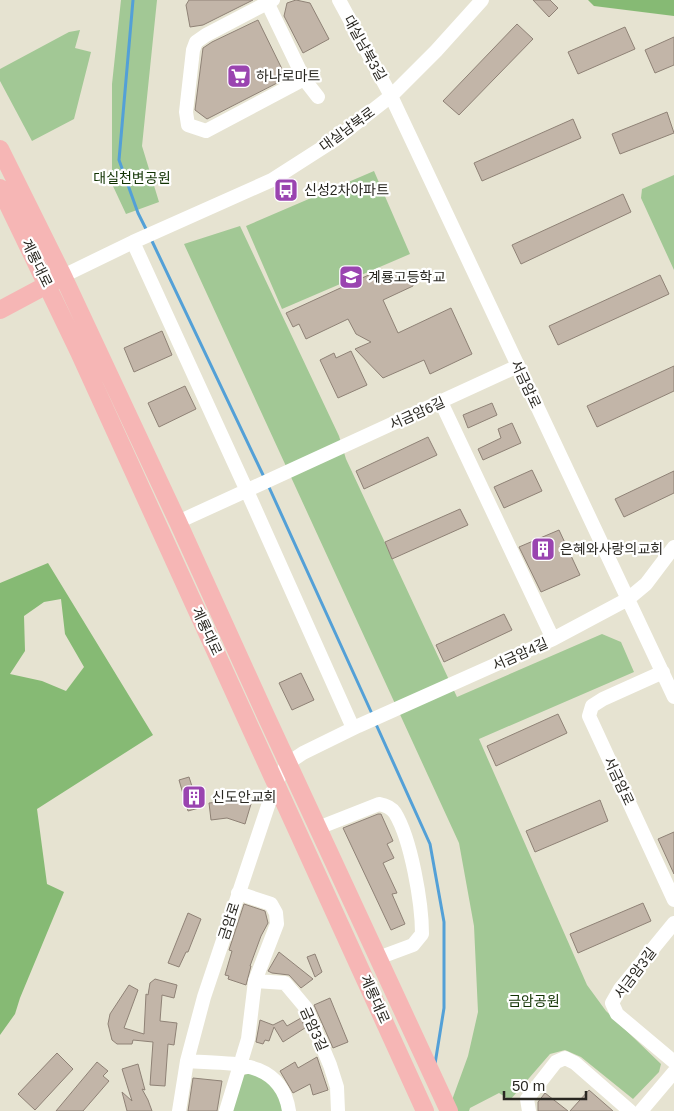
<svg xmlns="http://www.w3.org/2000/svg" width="674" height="1111" font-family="Arial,'Noto Sans KR',sans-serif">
<rect width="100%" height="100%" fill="#e6e3d1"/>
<!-- green -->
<path fill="#a2c895" d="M 121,0 L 157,0 L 142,146 L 159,202 L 126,214 L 112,184 L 112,84 Z
M 80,30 L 75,48 L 91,52 L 74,119 L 32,141 L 0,81 L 0,69 L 69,32 Z
M 374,171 L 410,254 L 282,309 L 246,226 Z
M 674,175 L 674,270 L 641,198 L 642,189 Z
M 240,226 L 339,436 L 346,459 L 457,697 L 602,634 L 621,642 L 634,672 L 479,739 L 587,985 L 606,1011 L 661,1064 L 659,1072 L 633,1099 L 581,1057 L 565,1050 L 550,1054 L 510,1100 L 499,1093 L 470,1108 L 469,1111 L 448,1111 L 468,1056 L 478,1012 L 474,926 L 459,843 L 184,244 Z
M 254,1072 L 276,1085 L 284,1111 L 233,1111 L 238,1077 Z"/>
<!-- forest -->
<path fill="#86ba74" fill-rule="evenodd" d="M 588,0 L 674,0 L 674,16 L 594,6 Z
M 48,563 L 153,735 L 37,809 L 47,884 L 64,892 L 20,998 L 15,1014 L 0,1035 L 0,583 ZM 61,599 L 65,634 L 84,667 L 66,691 L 42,681 L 10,674 L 25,651 L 24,616 L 44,602 Z"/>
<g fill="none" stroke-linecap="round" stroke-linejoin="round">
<!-- stream -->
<path stroke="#53a0d7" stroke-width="3" d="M 133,0 L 119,160 L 138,213 L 147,231
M 151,239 L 264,477
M 268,485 L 373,716
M 375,722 L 430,844 L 444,922 L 444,1008 L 435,1064"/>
</g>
<!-- building -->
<path fill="#c2b5a8" stroke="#8f8276" d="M 189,0 L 253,0 L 203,25 L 190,27 L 186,5 Z
M 296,0 L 310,3 L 329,39 L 303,53 L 284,16 L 287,3 Z
M 533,0 L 550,0 L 558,8 L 549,17 Z
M 258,20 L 282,69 L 279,82 L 207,119 L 195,110 L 203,48 L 212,42 Z
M 517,24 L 533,39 L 459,115 L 443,101 Z
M 625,27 L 635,49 L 578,74 L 568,52 Z
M 674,37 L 674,65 L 655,73 L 645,50 Z
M 667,112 L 674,133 L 620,154 L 612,134 Z
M 573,119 L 581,138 L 482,181 L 474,163 Z
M 623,194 L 631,212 L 521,264 L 512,245 Z
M 390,270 L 414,274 L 413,286 L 383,300 L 398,333 L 451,308 L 472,354 L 430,374 L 424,360 L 383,378 L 355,349 L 371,342 L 356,334 L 348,319 L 306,339 L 299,324 L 293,327 L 286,313 L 373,273 Z
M 660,275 L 669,294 L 558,345 L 549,326 Z
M 162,331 L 172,355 L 134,372 L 124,348 Z
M 351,351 L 367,385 L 338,398 L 320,360 L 334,353 L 336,358 Z
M 674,366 L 674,391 L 597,427 L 587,406 Z
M 185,386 L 196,409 L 159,427 L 148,403 Z
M 492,403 L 497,415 L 468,428 L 463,415 Z
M 512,423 L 521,443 L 483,460 L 478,449 L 501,438 L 498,429 Z
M 428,437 L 437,455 L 364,489 L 356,471 Z
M 532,470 L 542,491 L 504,508 L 494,487 Z
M 674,471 L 674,493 L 624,517 L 615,499 Z
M 460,509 L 468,525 L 392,559 L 385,542 Z
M 559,530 L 580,575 L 541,592 L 519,547 Z
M 504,614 L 512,630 L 444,662 L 436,645 Z
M 301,673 L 314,700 L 292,710 L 279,683 Z
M 558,714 L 567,733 L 496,766 L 487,746 Z
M 189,777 L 199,808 L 188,811 L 179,780 Z
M 238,800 L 251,804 L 245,824 L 227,818 L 211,820 L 209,803 Z
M 600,800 L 608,821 L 535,852 L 526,831 Z
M 378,814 L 381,814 L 393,841 L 387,844 L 394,858 L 383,863 L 397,893 L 392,894 L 405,924 L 391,930 L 343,828 Z
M 674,832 L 674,874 L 658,839 Z
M 643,903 L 651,921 L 578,953 L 570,934 Z
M 244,904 L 265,911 L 268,923 L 261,936 L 250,966 L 251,966 L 246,985 L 228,979 L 229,976 L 225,975 L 232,951 L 229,950 Z
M 188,913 L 201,919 L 188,952 L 186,952 L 179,967 L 168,963 Z
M 279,952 L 313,979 L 301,988 L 289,975 L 272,973 L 268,971 Z
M 315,954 L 322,972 L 315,977 L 307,957 Z
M 155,979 L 177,985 L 174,998 L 162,995 L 160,1021 L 177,1023 L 174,1045 L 168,1044 L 165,1086 L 150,1085 L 153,1042 L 133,1040 L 132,1044 L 117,1044 L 112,1040 L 108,1024 L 110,1014 L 129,985 L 138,990 L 124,1028 L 144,1034 L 146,994 L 148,995 L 150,983 Z
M 330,998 L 348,1042 L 333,1048 L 314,1005 Z
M 301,1018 L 305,1028 L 283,1042 L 274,1027 L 269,1041 L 265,1040 L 263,1044 L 256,1042 L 260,1020 L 273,1025 L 283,1020 L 287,1026 Z
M 57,1053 L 73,1069 L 35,1110 L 18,1094 Z
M 317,1057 L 328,1090 L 313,1095 L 310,1084 L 293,1093 L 280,1071 L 295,1062 L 298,1068 Z
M 97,1062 L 108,1071 L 103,1076 L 109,1081 L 83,1111 L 56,1111 Z
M 138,1064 L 145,1090 L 142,1089 L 148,1100 L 152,1111 L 127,1111 L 122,1092 L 132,1101 L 122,1069 Z
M 193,1078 L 222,1081 L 217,1111 L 188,1111 Z
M 589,1090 L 613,1111 L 570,1111 Z
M 545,1093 L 568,1111 L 538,1111 L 538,1102 Z"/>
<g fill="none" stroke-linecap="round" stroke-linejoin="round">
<!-- minor -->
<path stroke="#fff" stroke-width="14" d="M 266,0 L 304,79 L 318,97
M 273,0 L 206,35 L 196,42 L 193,50 L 186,112 L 188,125 L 206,131 L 304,79
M 339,0 L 391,96 L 674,697
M 133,242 L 247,491 L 353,728
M 63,276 L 133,242 L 272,180 L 336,139 L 391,96 L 436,51 L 482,0
M 441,402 L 553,639
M 178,522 L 518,366
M 663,672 L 603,699 L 592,706 L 589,716 L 674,900
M 318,828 L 379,804 C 385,805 391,807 395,813 C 411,839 422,903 422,934 L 413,945 L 378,958
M 674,923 L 620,989 L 612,1003 L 617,1014 L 674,1062
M 255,981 L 285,983 L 306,1008 L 330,1065 L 337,1087 L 338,1111
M 187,1061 C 229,1064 281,1058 289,1111
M 179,1111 L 187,1061 L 204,997 L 276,782 L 288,763 L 303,753 L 358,726 L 553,639 L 628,599 L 646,584 L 674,547
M 226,1111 L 248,1039 L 255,981 L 277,924 L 276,913 L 271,904 L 238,893
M 529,1111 L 527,1099 L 556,1062 L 565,1058 L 575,1063 L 630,1111
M 641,1111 L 674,1072"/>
<!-- major -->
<path stroke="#f6b6b5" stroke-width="18" d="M 0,149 L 63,276 L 178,522 L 266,716 L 449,1111
M 0,188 L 79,352 L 425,1111
M 0,310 L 58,279"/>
</g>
<!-- icons -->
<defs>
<g id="supermarket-square" transform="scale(1.25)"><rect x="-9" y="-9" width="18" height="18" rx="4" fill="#9a44b0" stroke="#fff"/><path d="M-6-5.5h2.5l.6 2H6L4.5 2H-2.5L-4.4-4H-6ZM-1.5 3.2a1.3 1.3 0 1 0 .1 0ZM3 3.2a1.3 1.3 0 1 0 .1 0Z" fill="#fff"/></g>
<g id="bus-square" transform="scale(1.25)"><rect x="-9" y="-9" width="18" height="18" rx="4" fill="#9a44b0" stroke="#fff"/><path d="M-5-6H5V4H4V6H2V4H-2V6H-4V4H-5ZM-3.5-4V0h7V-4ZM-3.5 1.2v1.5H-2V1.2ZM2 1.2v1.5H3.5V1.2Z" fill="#fff"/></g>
<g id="school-square" transform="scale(1.25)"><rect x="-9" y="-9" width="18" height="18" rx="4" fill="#9a44b0" stroke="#fff"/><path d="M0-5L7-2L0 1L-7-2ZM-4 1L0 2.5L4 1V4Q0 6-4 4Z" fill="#fff"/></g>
<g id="building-square" transform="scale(1.25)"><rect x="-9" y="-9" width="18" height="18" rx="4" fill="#9a44b0" stroke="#fff"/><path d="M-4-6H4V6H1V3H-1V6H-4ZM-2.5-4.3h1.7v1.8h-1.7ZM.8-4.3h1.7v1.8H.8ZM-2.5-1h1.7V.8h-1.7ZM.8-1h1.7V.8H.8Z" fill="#fff"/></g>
</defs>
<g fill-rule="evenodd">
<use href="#supermarket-square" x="239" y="76"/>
<use href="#bus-square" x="286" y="190"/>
<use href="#school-square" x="351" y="277"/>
<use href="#building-square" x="543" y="549"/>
<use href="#building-square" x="194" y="797"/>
</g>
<g text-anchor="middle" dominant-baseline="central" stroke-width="4.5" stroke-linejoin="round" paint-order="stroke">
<!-- street labels -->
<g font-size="14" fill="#292721" stroke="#fff">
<text transform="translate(365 48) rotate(61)">대실남북3길</text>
<text transform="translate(347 129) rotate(-36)">대실남북로</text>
<text transform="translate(37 263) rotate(64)">계룡대로</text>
<text transform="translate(526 384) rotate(65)">서금암로</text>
<text transform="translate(417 413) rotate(-24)">서금암6길</text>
<text transform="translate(207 631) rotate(65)">계룡대로</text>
<text transform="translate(520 654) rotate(-24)">서금암4길</text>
<text transform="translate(619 781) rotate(65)">서금암로</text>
<text transform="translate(229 921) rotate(-72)">금암로</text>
<text transform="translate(635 973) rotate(-53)">서금암3길</text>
<text transform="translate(375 999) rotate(66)">계룡대로</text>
<text transform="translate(314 1029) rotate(66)">금암3길</text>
</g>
<!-- poi labels -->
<g font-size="14" fill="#292721" stroke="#fff" text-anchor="start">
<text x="256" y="76">하나로마트</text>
<text x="304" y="190">신성2차아파트</text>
<text x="368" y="277">계룡고등학교</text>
<text x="560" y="549">은혜와사랑의교회</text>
<text x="212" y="797">신도안교회</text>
</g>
<!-- park labels -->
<g font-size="14" fill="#113302" stroke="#fff">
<text x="132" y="178">대실천변공원</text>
<text x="534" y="1001">금암공원</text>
</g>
</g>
<!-- scale -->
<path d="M504 1091v8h82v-8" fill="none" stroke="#292721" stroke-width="2.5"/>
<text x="512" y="1091" font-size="15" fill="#292721" stroke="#ffffff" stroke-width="4" paint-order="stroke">50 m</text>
</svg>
